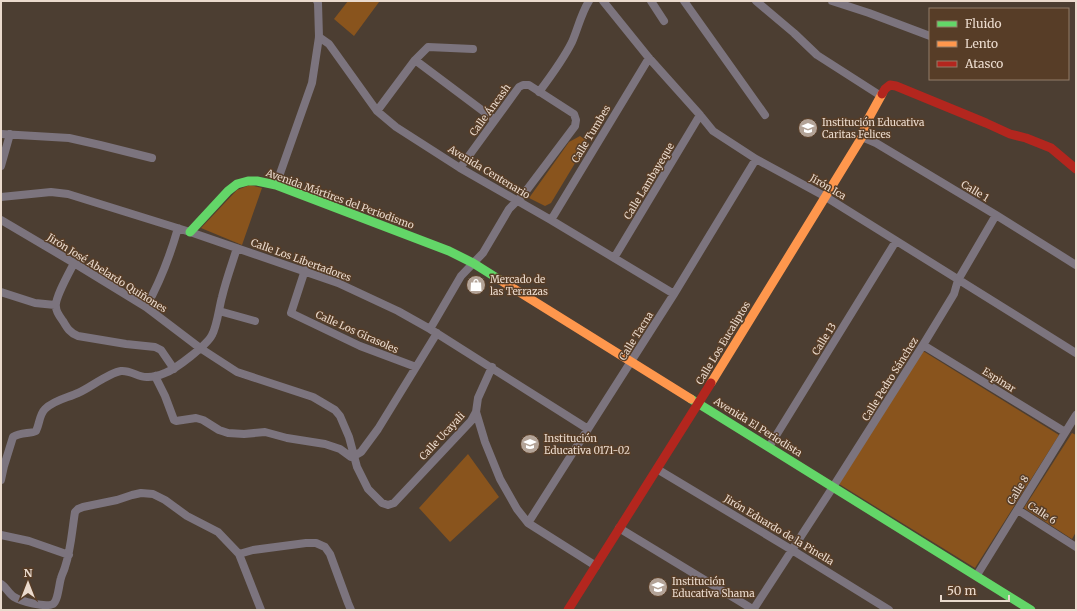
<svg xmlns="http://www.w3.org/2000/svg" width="1077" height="611" font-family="Merriweather,serif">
<rect width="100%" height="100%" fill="#4c3e32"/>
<!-- green -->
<path fill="#89541d" d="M 348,1 L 377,1 L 379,2 L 354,36 L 334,19 Z
M 580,136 L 587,141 L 583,150 L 551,203 L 545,206 L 529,198 L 569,142 Z
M 250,185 L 262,188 L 242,245 L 201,228 L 237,190 Z
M 923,351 L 1059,435 L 975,568 L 839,484 Z
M 1072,433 L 1076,435 L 1076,532 L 1072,539 L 1024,508 Z
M 468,454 L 499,497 L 450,542 L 419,508 Z"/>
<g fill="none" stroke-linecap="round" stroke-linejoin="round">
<!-- street -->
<path stroke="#7c747e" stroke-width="8" d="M 603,1 L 649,58 L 700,115 L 713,131 L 756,159 L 826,197 L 1076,353
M 651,1 L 664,21
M 684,1 L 765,115
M 756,1 L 794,33 L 817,55 L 881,96
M 832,1 L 869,13 L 930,36
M 319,37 L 329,44 L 377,111 L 396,127 L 460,168 L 551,220 L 674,294
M 415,60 L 495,120
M 539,92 C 551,76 563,60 572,42 C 578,28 581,14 589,1
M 377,111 L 415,60 L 428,47 L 473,49
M 1,134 L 69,138 L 100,145 L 152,158
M 862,137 L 876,143 L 996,215 L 1076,265
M 1,166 L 10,134
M 276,185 L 312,83 L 319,37 L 318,3 L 317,1
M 1,197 L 51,192 L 68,194 L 190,232 L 338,283 L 398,311 L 430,329 L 588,429
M 1,220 L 74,263 L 146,307 L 200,348 L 237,372 L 313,397 L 335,410 L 340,416 L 349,437 L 357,467 L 368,489 L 382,503 L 388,505 L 394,503 L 471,421 L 476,412 L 478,398 L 492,367
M 551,220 L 649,58
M 614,258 L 700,115
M 74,263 C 70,271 54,299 56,307 C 56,312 60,317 63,321 C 67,328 70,333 78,336 L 126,344 L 155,347 L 161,350 L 174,369
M 305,270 L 291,313 L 360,346 L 416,367
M 1,292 L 35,303 L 55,305
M 146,307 C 160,282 170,256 178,228
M 219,311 L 255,321
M 430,329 L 461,276 L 483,253 L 509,209 L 523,195 L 575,126 L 576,120 L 574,114 L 529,85 L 523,85 L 519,87 L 460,168
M 923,345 L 1065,432
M 155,376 L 165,396 L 174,420 L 176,421 L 196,418 L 203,420 L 219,430 L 228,433 L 244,434 L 265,432 L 287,438 L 325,444 L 340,449 L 351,457 L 354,456
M 476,412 L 485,442 L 500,479 L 517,509 L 528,523 L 596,566
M 769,447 L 896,241
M 354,456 L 361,452 L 378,429 L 437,333
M 657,469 L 792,550 L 889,610
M 1,480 L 4,466 L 13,437 C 21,432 30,434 36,431 C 40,423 39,415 45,409 C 54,400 67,398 78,393 C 90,388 108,373 121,371 C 131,370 139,378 148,377 C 153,377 160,375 165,373 C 176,369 207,345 212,335 C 217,326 219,308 222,297 C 226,280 232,264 237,248
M 1018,510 L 1076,547
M 528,523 L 674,294 L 756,159
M 619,528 L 754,610
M 1,535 L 29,541 L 69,555
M 239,554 L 253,550 L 306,543 L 316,543 L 325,547 L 330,554 L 348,603 L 351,610
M 977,575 L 1076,415
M 1,584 C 6,587 9,594 14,597 C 21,601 45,608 53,604 C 58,601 59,584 61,578 C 62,574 64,571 65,567 C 71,550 72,530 75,512 L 78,509 L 83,507 L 117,500 L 132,495 L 141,493 L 153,494 L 165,500 L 187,516 L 218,532 L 239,554 L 261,610
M 753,610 L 833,487 L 923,345 L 954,294 L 958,280 L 996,215"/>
<!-- fast -->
<path stroke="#63d668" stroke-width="9" d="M 190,232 L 228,191 L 237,184 L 248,181 L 257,181 L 276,185 L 449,251 L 473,263 L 500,280
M 691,399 L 1031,610"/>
<!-- slow -->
<path stroke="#ff974d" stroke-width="9" d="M 500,280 L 691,399
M 711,383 L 862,137 L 866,123 L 882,94"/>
<!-- jam -->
<path stroke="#b3261e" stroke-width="9" d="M 882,94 L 885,89 L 890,85 L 896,86 L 986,123 L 1010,134 L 1026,138 L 1051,148 L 1076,169
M 568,610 L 711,383"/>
</g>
<!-- icons -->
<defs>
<g id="school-disc" transform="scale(1)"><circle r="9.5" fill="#b3a397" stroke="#573d27"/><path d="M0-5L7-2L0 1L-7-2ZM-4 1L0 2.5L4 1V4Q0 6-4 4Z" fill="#fff"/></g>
<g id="shop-disc" transform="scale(1)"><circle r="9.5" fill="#b3a397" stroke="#573d27"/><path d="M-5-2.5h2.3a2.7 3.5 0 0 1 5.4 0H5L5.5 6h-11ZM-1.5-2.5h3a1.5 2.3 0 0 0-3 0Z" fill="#fff"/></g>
</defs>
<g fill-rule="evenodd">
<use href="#school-disc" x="808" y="128"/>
<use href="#shop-disc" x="476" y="285"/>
<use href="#school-disc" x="530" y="444"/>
<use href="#school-disc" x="658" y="587"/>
</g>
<g text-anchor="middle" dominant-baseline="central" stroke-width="3" stroke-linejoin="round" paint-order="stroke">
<!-- street labels -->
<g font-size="10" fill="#eadacd" stroke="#573d27">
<text transform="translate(490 110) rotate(-54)">Calle Áncash</text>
<text transform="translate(591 134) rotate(-59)">Calle Tumbes</text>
<text transform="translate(489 172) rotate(31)">Avenida Centenario</text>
<text transform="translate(649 181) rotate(-59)">Calle Lambayeque</text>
<text transform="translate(828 187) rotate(30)">Jirón Ica</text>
<text transform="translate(975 191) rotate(31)">Calle 1</text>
<text transform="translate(340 199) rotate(20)">Avenida Mártires del Periodismo</text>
<text transform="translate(301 260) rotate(20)">Calle Los Libertadores</text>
<text transform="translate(107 273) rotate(32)">Jirón José Abelardo Quiñones</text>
<text transform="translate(357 332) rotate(24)">Calle Los Girasoles</text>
<text transform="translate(636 336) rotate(-58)">Calle Tacna</text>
<text transform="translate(824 339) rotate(-58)">Calle 13</text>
<text transform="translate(723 343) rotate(-59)">Calle Los Eucaliptos</text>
<text transform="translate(890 379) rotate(-58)">Calle Pedro Sánchez</text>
<text transform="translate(999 380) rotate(32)">Espinar</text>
<text transform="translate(758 427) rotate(32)">Avenida El Periodista</text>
<text transform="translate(442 436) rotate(-47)">Calle Ucayali</text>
<text transform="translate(1018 490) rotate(-59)">Calle 8</text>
<text transform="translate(1042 513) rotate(33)">Calle 6</text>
<text transform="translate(779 530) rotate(31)">Jirón Eduardo de la Pinella</text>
</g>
<!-- poi labels -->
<g font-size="10" fill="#eadacd" stroke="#573d27" text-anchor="start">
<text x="822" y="122">Institución Educativa<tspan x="822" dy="12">Caritas Felices</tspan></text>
<text x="490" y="279">Mercado de<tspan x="490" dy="12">las Terrazas</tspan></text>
<text x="544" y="438">Institución<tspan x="544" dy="12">Educativa 0171-02</tspan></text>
<text x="672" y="581">Institución<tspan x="672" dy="12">Educativa Shama</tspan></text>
</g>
</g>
<!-- border -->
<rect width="1077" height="611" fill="none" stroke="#eadacd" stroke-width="4"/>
<!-- legend -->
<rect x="929" y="8" width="140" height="72" fill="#573d27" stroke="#927c69"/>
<rect x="937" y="21" width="20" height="6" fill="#63d668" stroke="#927c69"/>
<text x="965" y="28" font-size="12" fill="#eadacd">Fluido</text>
<rect x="937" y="41" width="20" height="6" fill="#ff974d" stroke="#927c69"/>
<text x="965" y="48" font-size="12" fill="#eadacd">Lento</text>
<rect x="937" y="61" width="20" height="6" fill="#b3261e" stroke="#927c69"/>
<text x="965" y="68" font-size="12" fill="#eadacd">Atasco</text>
<!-- north arrow -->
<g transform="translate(28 583)" stroke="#573d27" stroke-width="3" paint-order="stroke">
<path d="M0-3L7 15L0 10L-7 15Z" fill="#eadacd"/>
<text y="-6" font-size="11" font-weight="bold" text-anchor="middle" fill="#eadacd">N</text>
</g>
<!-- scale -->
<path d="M941 595v6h68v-6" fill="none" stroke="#eadacd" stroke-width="2"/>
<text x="947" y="595" font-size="12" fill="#eadacd" stroke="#573d27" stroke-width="3" paint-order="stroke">50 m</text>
</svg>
